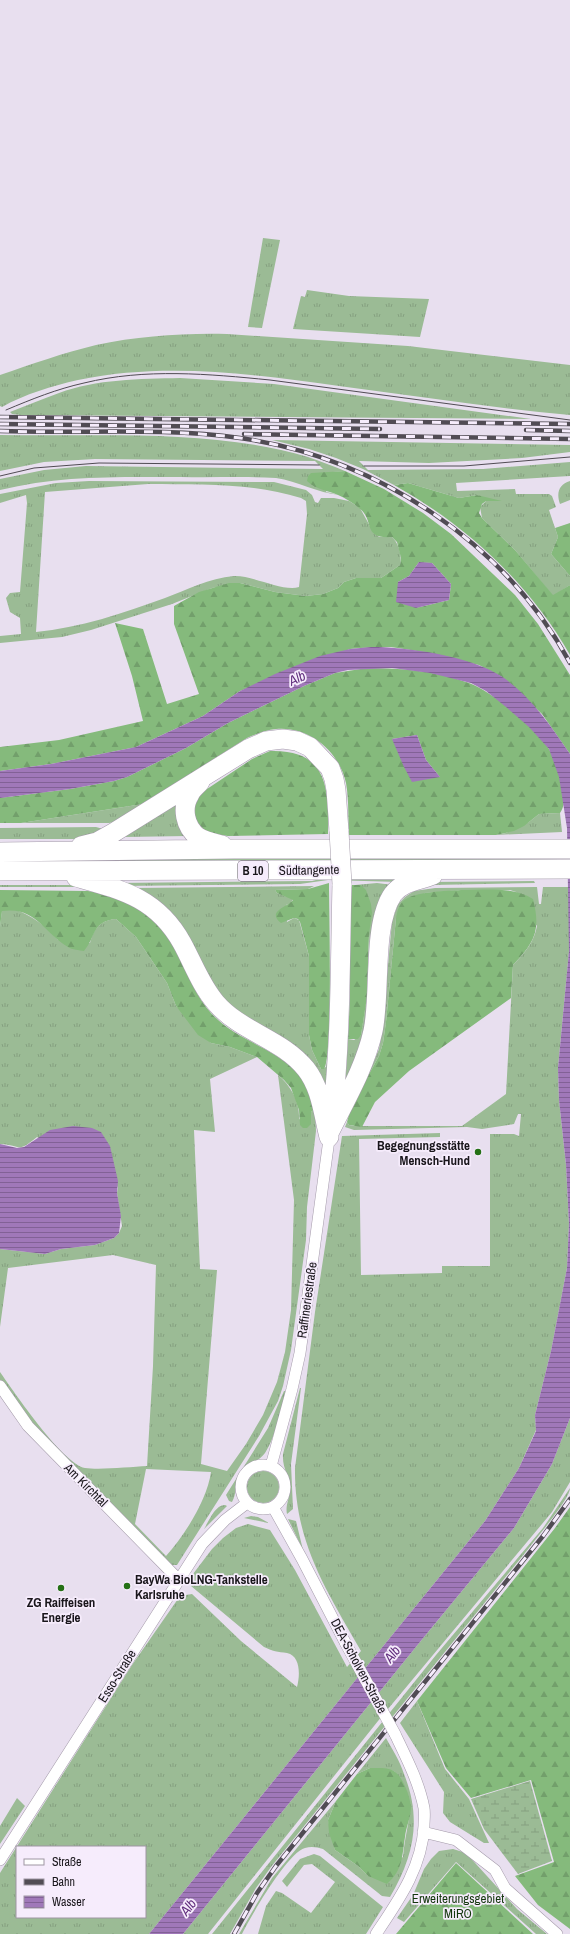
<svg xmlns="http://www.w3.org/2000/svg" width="570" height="1934" font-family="'Archivo Narrow',sans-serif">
<defs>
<pattern id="grass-tufts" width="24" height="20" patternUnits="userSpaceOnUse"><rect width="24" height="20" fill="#9bbb95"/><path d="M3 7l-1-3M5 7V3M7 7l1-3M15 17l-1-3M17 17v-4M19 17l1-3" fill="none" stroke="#85a080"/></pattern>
<pattern id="forest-firs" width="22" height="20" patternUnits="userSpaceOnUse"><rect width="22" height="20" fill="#85ba7c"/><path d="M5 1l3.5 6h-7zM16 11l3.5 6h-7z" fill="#729f6b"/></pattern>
<pattern id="wetland-marsh" width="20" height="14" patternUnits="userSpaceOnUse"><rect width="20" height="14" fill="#9bbb95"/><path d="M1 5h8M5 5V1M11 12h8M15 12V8" fill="none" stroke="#85a080"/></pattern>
<pattern id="water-rules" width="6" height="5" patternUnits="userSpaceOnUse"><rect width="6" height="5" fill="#a078b9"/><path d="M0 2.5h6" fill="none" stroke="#826196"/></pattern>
</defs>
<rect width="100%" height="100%" fill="#e8dfef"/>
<!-- grass -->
<path fill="url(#grass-tufts)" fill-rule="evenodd" d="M 263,238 L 280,240 L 262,328 L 248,327 Z
M 307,290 L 349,296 L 429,299 L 420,337 L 293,329 L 301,296 L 305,297 Z
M 227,334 L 408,346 L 570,365 L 570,415 C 493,408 416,396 339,386 C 252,374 166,362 78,380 C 52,386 25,394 2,407 L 0,406 L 0,375 C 32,364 63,353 96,345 C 139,336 183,333 227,334 Z
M 180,378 L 274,384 L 531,419 L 20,415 L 12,414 L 10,412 C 26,406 42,399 59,393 C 96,379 140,379 180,378 Z
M 0,435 C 102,437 209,428 308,457 C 320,461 333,466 345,471 L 333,472 L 326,492 L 340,495 C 317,493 298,481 276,478 C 244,476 213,478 181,477 C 120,477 60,475 0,490 L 0,479 L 44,470 L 86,466 L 323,469 L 315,461 L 95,459 L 44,462 L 0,471 Z
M 272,440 L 570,445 L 570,452 L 522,458 L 429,463 L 359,461 L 368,470 L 483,469 L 570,462 L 570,476 L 456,483 L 457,491 L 515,489 L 516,494 L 549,494 L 552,496 L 556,507 L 549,510 L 558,537 L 551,554 L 570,576 L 570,585 L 553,596 L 515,550 L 482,518 L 480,507 L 486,501 L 491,501 L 477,495 L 459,498 L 408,483 L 394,485 L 363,469 L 336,458 L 309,449 Z
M 89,481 L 274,482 L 306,490 L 312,495 L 315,502 L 318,503 L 321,498 L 334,498 L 349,501 L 360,508 L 371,528 L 379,537 L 392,537 C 399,544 402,555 400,565 L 381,578 L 356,578 L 344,582 L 338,588 L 323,594 L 306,596 L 275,592 L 240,583 L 212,588 L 172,604 L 91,630 L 62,637 L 0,643 L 0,636 L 21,634 L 20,618 L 10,612 L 6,598 L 10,593 L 20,592 L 27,503 L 26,495 L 0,503 L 0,494 L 56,483 ZM 148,484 C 200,485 250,482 301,498 L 306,501 L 307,514 L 299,587 C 283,592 252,575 234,576 C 209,578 187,590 165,598 C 124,613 79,628 36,632 L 45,492 Z
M 570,481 L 570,500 L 560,504 C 556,493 559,484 570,481 Z
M 182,797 L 188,836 L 123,837 Z
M 143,804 L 114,822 L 109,823 L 21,823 Z
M 560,813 L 562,832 L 496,835 L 506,833 L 529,822 L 539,814 Z
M 96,827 L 107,830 L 78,839 L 0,839 L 0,828 Z
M 557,855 L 557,860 L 0,864 L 0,859 Z
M 403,877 L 400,882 L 328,880 L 300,884 L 120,886 L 116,883 L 312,881 L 324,878 Z
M 534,881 L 535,883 L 432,885 L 429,882 Z
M 377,883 L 393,885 L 371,1013 L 345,1090 L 348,1039 L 354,1040 L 361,1035 C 366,1002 372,968 369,934 C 368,918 364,901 361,885 L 355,885 Z
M 0,885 L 73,885 L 81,887 L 0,887 Z
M 314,886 L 308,889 L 275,890 L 277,893 L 293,899 L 291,903 L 286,905 L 287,922 L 294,918 L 299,920 L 309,956 L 309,1035 L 312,1050 L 321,1069 L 326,1067 L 328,1055 L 326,1089 L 241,1019 L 132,888 Z
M 537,887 L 539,904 L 541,904 L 543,887 L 569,887 L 569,951 L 558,1068 L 559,1100 L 566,1165 L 569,1224 L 567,1268 L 551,1351 L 535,1415 L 536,1430 L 519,1468 L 485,1521 L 149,1934 L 0,1934 L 0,1873 L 132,1665 L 180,1596 L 192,1594 L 241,1641 L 297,1687 C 300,1676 301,1656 287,1653 C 278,1652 272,1651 264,1647 L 191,1586 L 193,1574 L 212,1549 L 223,1538 L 236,1528 L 248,1524 L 270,1530 L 295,1570 L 347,1667 L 361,1651 C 326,1590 294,1541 295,1468 L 315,1312 L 342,1136 L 440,1133 L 440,1137 L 359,1139 L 361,1275 L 442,1273 L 442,1266 L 490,1266 L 490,1134 L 514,1134 L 519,1136 L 521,1114 L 518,1114 L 514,1124 L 482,1129 L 467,1127 L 354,1130 L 345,1127 L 347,1122 L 349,1125 L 354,1126 L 462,1126 L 506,1094 L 513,965 C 525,953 534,942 537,926 L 516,892 L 510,890 L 461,890 L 425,893 L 396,918 L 386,1022 L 383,1043 L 379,1056 L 367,1078 L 379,1049 L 382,1032 L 392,921 L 398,904 L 405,897 L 414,891 L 435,888 ZM 17,1847 L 145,1847 L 145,1917 L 17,1917 Z
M 14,909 C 31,915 46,926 58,940 L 90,943 C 94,929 100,920 116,919 L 136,937 L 167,983 L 176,1006 L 211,1043 L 230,1047 L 257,1057 L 210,1079 L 215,1132 L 194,1130 L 200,1269 L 217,1270 L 201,1464 L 227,1471 L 246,1444 L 263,1415 L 277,1382 L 285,1352 L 291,1310 L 294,1200 L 278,1075 C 291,1086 300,1102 299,1119 L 311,1124 L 311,1112 L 315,1109 L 316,1131 L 307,1207 L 306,1240 L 291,1350 L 283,1386 L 278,1401 L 259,1436 L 177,1565 L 171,1565 L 30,1421 L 0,1380 L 0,1372 C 14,1392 63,1464 85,1468 C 100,1470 130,1467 147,1466 L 153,1366 L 156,1265 L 113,1255 L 8,1268 L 0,1327 L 0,1249 L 45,1254 L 61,1249 L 95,1245 L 114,1238 L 119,1233 L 122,1226 L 117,1193 L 118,1187 L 37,1137 C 16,1154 22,1145 0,1144 L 0,927 L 2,910 ZM 146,1469 L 211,1472 C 207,1500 185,1535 166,1556 L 135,1524 Z
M 300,1388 L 301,1388 L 291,1464 L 293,1509 L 287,1514 C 285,1505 290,1498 290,1489 C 290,1475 282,1470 283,1454 Z
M 284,1391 L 286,1391 C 282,1409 275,1438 265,1453 C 258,1463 245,1464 239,1475 C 235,1484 237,1493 232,1502 L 229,1501 L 226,1495 L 268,1428 Z
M 570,1418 L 570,1482 L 552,1512 L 378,1721 L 208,1934 L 183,1934 L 424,1637 L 514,1528 L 552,1464 Z
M247 1487a16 16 0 1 1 32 0a16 16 0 1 1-32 0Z
M 570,1488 C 570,1499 537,1537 529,1548 L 271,1867 L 256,1888 L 230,1934 L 212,1934 L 436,1655 L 543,1528 Z
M 225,1505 L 227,1506 L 204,1529 C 209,1521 215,1505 225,1505 Z
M 251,1516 L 258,1517 L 269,1523 L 244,1518 Z
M 288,1519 L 296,1521 L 303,1550 Z
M 417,1701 L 445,1769 L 469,1799 L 489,1843 L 484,1843 L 450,1822 L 443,1813 L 444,1792 L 400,1723 Z
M 386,1738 C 392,1749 400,1761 404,1774 C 422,1819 414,1856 390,1897 L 382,1896 L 323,1849 C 317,1847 311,1846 305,1848 C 287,1853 251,1916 242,1934 L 239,1934 L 272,1878 L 336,1801 L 328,1820 L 335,1850 L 358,1866 L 368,1876 L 403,1857 C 406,1820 420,1804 394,1771 L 370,1768 L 357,1774 Z
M 17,1798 L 25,1806 L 0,1844 L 0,1826 Z
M 453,1849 L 466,1853 L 517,1909 L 547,1934 L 536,1934 L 456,1862 L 404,1922 L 397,1918 L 413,1895 L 424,1869 L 431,1859 L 439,1851 Z
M 314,1854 L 320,1856 L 383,1907 L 366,1934 L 258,1934 L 266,1906 L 276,1891 L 282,1893 L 311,1913 L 335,1882 L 312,1864 L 304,1865 L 287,1887 L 282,1881 L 300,1859 Z"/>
<!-- forest -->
<path fill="url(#forest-firs)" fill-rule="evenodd" d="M 345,471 L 384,489 L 423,513 L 451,534 L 515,595 L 538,624 L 570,675 L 570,754 L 542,714 L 502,677 L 479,665 L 417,651 L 391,647 L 371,647 L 350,649 L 240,691 L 203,716 L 136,747 L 51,764 L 0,771 L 0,747 L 59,740 L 143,721 L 132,676 L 115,623 L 143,629 L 167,704 L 199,694 L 174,624 L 174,606 L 199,592 L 229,583 L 240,583 L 275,592 L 306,596 L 323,594 L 338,588 L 344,582 L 356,578 L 381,578 L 400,565 L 401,558 L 397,542 L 392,537 C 361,539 376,521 359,508 C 353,503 345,498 338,495 C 327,490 316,490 307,481 L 308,476 L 311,473 ZM 419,562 L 432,563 L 451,584 L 449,600 L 416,608 L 398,582 L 409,576 Z
M 408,483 L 459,498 L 477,495 L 502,501 L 486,501 L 482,504 L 479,513 L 482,518 L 515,550 L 553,595 L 570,585 L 570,655 C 529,583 466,525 394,485 Z
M 570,523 L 570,576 L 551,554 L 558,537 L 555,528 Z
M 367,668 C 401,668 437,671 469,683 C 492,691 536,728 549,749 C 555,760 565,789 564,802 C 564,805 562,810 560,813 L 539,814 L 524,826 L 514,831 L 496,835 L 349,835 C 348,818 349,799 346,783 C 339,751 309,726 276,729 C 266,730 256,734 247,738 L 143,804 L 21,823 L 0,823 L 0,798 L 70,789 L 114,781 L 127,777 L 186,748 L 228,723 L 304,686 L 335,673 ZM 417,735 L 426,760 L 440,777 L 392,739 Z
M 270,751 C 328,749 329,789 328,834 L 228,836 L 208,833 L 199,826 L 194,815 L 194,805 L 196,800 L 204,791 L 252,759 Z
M 329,883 C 329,908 333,1058 324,1069 L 321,1069 L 312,1050 L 309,1035 L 309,956 L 300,922 L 298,919 L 294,918 L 281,923 C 266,911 288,907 293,900 L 277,893 L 275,890 L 308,889 Z
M 349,885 L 361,885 L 366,890 L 371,904 L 372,913 L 369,934 L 367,997 L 361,1035 L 358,1039 L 348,1039 L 350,997 Z
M 0,890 L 88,891 C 107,894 128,900 145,911 C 177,933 185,984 211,1013 C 246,1051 301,1048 315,1109 L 311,1112 L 311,1124 L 307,1128 L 303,1128 L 300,1125 L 299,1110 L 291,1088 L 284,1080 L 257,1057 L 230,1047 L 211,1043 L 198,1035 L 176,1006 L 167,983 L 136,937 L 116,919 C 92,921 96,937 84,951 C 79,950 72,950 68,947 C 44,933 36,906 2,911 L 0,927 Z
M 461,890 C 484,890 512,886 533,899 C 541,930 535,942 513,965 L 511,998 L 409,1071 L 375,1102 L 362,1127 L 349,1125 L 347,1122 L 351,1107 L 379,1056 L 383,1043 L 386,1022 L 396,918 C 397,912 399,905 403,901 C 415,891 446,891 461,890 Z
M 570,1507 L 570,1929 L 538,1905 L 515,1876 L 554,1862 L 531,1780 L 471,1798 L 446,1768 L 417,1701 L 555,1528 Z
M 370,1768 C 377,1768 388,1767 394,1771 C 403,1777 410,1796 411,1807 C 411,1817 406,1827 405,1837 C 402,1856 403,1870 387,1884 L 368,1876 L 358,1866 L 335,1850 L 329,1833 L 328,1820 L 336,1801 L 357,1774 Z
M 456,1863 L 533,1934 L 396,1934 Z"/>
<!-- wetland -->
<path fill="url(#wetland-marsh)" d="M 530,1781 L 552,1861 L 518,1874 L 484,1829 L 471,1799 Z"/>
<!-- water -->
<path fill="url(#water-rules)" d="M 419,562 L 432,563 L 451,584 L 449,600 L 416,608 L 396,602 L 398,582 L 409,576 Z
M 371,647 C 408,647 470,656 501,676 C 529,694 552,727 570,754 L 570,1418 L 552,1464 L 514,1528 L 424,1637 L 183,1934 L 149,1934 L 485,1521 L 519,1468 L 536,1431 L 535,1415 L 551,1351 L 567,1268 L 569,1224 L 566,1165 L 559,1100 L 558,1068 L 569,951 L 567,828 L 559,777 L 549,749 L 529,727 L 506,707 L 486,691 L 471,683 L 430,673 L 392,668 L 348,670 L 335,673 L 304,686 L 228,723 L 186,748 L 127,777 L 114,781 L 70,789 L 0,798 L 0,771 L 51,764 L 136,747 L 203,716 L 240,691 L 275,674 L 320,656 L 350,649 Z
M 417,735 L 426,760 L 440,777 L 412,782 L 404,767 L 392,739 Z
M 73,1126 L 92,1128 L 101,1132 L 110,1146 L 118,1181 L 117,1193 L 121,1216 L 119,1233 L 114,1238 L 95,1245 L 61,1249 L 45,1254 L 0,1249 L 0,1144 L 17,1148 L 24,1147 L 50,1130 Z"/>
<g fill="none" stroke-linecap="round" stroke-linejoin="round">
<!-- minor casing -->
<g stroke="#a49baa" stroke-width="12">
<path id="minor" d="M 0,1386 L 28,1426 L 178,1579
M241 1487a22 22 0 1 1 44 0a22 22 0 1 1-44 0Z
M 271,1466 L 292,1389 L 300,1353 L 330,1132
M 273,1507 L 302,1559 L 346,1644
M 423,1832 L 456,1840 L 495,1870 L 505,1888 L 557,1934
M 0,1860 L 202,1544 L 225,1520 L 247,1503
M 376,1934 C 398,1901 422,1868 424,1826 C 424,1820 425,1814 424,1808 C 419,1782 406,1757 395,1734"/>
</g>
<!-- trunk casing -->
<g stroke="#a49baa" stroke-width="20">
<path id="trunk" d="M 200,782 C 197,786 192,789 190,794 C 181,808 185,827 198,837 C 204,841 214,843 222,845
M 81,846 L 97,842 L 113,833 L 248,749 L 266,741 L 283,739 L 297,741 L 310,747 L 330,768 L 334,779 L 336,790 L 339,831
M 0,852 L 234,849 L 570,849
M 0,871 L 570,869
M 76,877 C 122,890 157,898 182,943 C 193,963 201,986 216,1003 C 241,1032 282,1039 306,1069 C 321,1088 323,1114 329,1137
M 332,1118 C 341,1041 340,962 342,884
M 330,1131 C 346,1099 365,1067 373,1031 C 381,994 372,924 393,894 C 403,881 419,881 433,875"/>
</g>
<!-- minor -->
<use href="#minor" stroke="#fff" stroke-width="11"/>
<!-- trunk -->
<use href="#trunk" stroke="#fff" stroke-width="19"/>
<!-- tram -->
<path stroke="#514c54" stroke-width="1" d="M 6,410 C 32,399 57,389 84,383 C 145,368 209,374 270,380 L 570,420
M 364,466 L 464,466 L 570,457
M 0,476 L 34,468 L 99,463 L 319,465"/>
<!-- rail casing -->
<g stroke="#514c54" stroke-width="4.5">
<path id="rail" d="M 0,417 L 570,424
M 0,424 L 380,429
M 526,430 L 570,431
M 0,431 C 80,434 161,427 240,438 C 375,457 505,542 570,663
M 244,434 L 570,439
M 234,1934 L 257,1893 L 276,1866 L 543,1536 L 570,1499"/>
</g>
<!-- rail -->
<use href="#rail" stroke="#f6ecfc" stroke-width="3" stroke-dasharray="9" stroke-linecap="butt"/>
<!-- minor-bridge casing -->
<g stroke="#a49baa" stroke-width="12" stroke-linecap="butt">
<path id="minor-bridge" d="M 346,1644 L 395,1734"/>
</g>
<!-- trunk-bridge casing -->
<g stroke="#a49baa" stroke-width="20" stroke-linecap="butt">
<path id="trunk-bridge" d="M 339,831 L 342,884"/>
</g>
<!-- minor-bridge -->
<use href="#minor-bridge" stroke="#fff" stroke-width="11"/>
<!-- trunk-bridge -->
<use href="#trunk-bridge" stroke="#fff" stroke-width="19"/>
</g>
<!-- markers -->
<g fill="#247015" stroke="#f6ecfc" stroke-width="1.5">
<circle cx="478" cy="1152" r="4"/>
<circle cx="127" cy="1586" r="4"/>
<circle cx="61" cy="1588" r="4"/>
</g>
<g text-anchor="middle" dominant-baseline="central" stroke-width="3.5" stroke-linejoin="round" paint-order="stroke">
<!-- shield labels -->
<rect fill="#f6ecfc" stroke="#5b565e" stroke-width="1" x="238" y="861" width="30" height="20" rx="3"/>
<g font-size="12" font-weight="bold" fill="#19161b">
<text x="253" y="871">B 10</text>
</g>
<!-- street labels -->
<g font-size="13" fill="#19161b" stroke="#f6ecfc">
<text transform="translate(309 870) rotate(-1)">Südtangente</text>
<text transform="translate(307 1300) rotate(-82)">Raffineriestraße</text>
<text transform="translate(86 1485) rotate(45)">Am Kirchtal</text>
<text transform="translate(359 1666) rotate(62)">DEA-Scholven-Straße</text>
<text transform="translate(117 1676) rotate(-58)">Esso-Straße</text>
</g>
<!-- poi labels -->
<g font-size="13" font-weight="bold" fill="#19161b" stroke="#f6ecfc" text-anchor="end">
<text x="470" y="1145">Begegnungsstätte<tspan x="470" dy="15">Mensch-Hund</tspan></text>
<text x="135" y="1579" text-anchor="start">BayWa BioLNG-Tankstelle<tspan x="135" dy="15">Karlsruhe</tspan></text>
<text x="61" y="1602" text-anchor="middle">ZG Raiffeisen<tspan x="61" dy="15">Energie</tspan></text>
</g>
<!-- park labels -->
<g font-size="13" fill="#14380e" stroke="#f6ecfc">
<text x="458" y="1898">Erweiterungsgebiet<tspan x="458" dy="15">MiRO</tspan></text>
</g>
<!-- water labels -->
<g font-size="14" font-style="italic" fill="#612e7d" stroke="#f6ecfc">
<text transform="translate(297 678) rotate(-24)">Alb</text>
<text transform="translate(392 1654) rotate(-51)">Alb</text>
<text transform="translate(188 1907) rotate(-51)">Alb</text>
</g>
</g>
<!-- legend -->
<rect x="16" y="1846" width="130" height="72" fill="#f6ecfc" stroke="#9e96a2"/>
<rect x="24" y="1859" width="20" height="6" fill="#ffffff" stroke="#9e96a2"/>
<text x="52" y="1866" font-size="12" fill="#19161b">Straße</text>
<rect x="24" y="1879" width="20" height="6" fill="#514c54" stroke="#9e96a2"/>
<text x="52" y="1886" font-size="12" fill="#19161b">Bahn</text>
<rect x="24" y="1896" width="20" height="12" fill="url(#water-rules)" stroke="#9e96a2"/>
<text x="52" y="1906" font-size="12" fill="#19161b">Wasser</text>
</svg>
